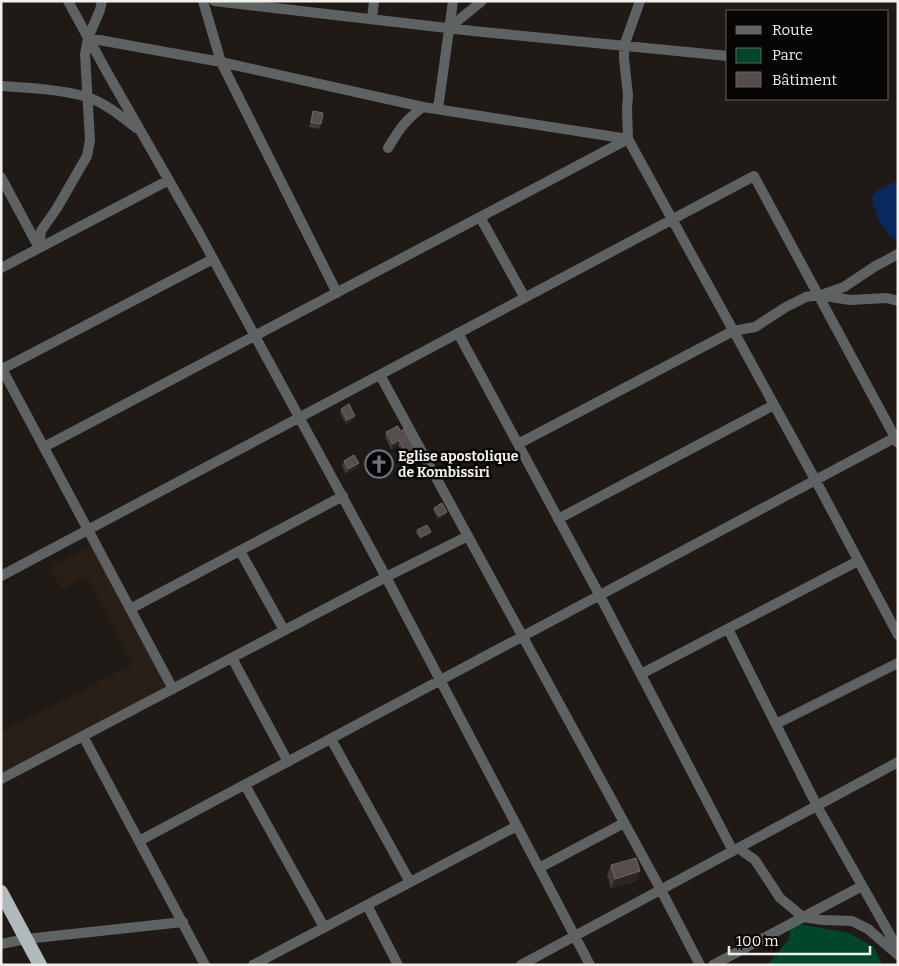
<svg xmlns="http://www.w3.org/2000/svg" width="899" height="966" font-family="Bitter,serif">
<rect width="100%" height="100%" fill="#1f1a15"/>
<!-- built -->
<path fill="#2a1f17" d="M 95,543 L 173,689 L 1,779 L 1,732 L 133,664 L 88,577 L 61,589 L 50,568 Z"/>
<!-- green -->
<path fill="#00462a" d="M 799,924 L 849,933 L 874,947 L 882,965 L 767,965 L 789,939 L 790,929 Z"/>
<!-- water -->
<path fill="#07295f" d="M 894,182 L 898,183 L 898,238 L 894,240 C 881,227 876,217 872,199 L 876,191 Z"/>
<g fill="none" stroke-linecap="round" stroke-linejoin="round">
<!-- minor -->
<path stroke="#5e6263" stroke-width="10" d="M 68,1 L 108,74 L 199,233 L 386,577 L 590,965
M 203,1 L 221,62 L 423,107 L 628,139
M 214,1 L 473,31 L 728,56
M 640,1 L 624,46 L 624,59 L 628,95 L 627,109 L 628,139 L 816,481 L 898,635
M 372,19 L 374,1
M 449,28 L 482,1
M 88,38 L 221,62 L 337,293
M 1,86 C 30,88 59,89 87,97 C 105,103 121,116 136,128
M 438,109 L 453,1
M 388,148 C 398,131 406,119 423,107
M 1,177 L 39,248
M 480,217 L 525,298
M 39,248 L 41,231 L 57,208 L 87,156 L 90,140 L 85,54 L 88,38 L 100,10 L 102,1
M 1,268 L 169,180
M 824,294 L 844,287 L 874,267 L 898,254
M 458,333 L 600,596 L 733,851
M 1,367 L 173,689
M 2,369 L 213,259
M 380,375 L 661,890 L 700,965
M 518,444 L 733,331 L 755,327 L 786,307 L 806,297 L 818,295 L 850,300 L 887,298 L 898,301
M 44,447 L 628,139
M 558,519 L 774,405
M 240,551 L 284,630
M 1,576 L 754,176 L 898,443
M 130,609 L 343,496
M 728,629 L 817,806 L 898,949
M 232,658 L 288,762
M 641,674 L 858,561
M 776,724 L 898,663
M 83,736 L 205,965
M 331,739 L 410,882
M 1,779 L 386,577 L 468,536
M 245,785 L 324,927
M 139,841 L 898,436
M 738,848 L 755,860 L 780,898 L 803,917 L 823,920 L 852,921 L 868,929 L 898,955
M 539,868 L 624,823
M 367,905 L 398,965
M 1,944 L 26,939 L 183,922
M 253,965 L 517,826
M 521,965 L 898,762
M 713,965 L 862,886"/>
<!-- trunk -->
<path stroke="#b0babc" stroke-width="14" d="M 1,892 L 40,965"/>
</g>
<!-- wall -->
<path fill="#433b39" d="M 313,111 L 321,124 L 319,129 L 309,127 Z
M 341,409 L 353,420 L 346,424 L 340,413 Z
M 398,426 L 417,461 L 408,466 L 398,445 L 391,449 L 385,437 L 386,432 Z
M 344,461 L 359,463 L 357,468 L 346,474 L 342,466 Z
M 434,508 L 447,512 L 446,515 L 438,519 L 433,510 Z
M 417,530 L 430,534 L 420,539 L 416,533 Z
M 611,865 L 640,871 L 637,881 L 611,888 L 607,875 Z"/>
<!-- shaded-wall -->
<path fill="#2d2523" d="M 394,1 L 432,1 L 430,5 Z
M 355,416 L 353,420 L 346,424 L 347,420 Z
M 399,440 L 398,445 L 391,449 L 393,444 Z
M 419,456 L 417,461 L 408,466 L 410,461 Z
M 359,463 L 357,468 L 346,474 L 348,469 Z
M 447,512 L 446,515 L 438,519 L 439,516 Z
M 431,532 L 430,534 L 420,539 L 421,537 Z
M 640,871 L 637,881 L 611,888 L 615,879 Z"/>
<!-- building -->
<path fill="#564e4c" stroke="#6f6765" d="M 313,111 L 323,113 L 321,124 L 311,122 Z
M 349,404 L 355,416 L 347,420 L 341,409 Z
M 398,426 L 400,431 L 404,429 L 419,456 L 410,461 L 399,440 L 393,444 L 386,432 Z
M 354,455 L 359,463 L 348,469 L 344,461 Z
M 442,503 L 447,512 L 439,516 L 434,508 Z
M 427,525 L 431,532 L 421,537 L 417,530 Z
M 636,858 L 640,871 L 615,879 L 611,865 Z"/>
<!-- icons -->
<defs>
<g id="church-ring" transform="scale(1.4375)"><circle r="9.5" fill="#070504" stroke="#6b7280" stroke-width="1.5"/><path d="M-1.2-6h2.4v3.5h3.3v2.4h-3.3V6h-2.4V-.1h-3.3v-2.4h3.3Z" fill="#6b7280"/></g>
</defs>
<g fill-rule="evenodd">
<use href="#church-ring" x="379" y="464"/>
</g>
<g text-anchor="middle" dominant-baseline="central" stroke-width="5" stroke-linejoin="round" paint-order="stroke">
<!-- poi labels -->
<g font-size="14" font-weight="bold" fill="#f3efeb" stroke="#070504" text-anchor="start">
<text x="398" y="456">Eglise apostolique<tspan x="398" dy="16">de Kombissiri</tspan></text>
</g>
</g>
<!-- border -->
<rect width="899" height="966" fill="none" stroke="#f3efeb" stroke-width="5"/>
<!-- legend -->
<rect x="726" y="10" width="162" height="90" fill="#070504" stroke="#656360"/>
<rect x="736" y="26" width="25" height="8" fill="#5e6263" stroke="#656360"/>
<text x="772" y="35" font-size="15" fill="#f3efeb">Route</text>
<rect x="736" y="48" width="25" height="15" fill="#00462a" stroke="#656360"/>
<text x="772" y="60" font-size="15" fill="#f3efeb">Parc</text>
<rect x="736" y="72" width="25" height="15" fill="#564e4c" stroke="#656360"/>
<text x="772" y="85" font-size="15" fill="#f3efeb">Bâtiment</text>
<!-- scale -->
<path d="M729 946v8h141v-8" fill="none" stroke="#f3efeb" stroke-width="2.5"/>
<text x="736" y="946" font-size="15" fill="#f3efeb" stroke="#070504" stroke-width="4" paint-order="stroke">100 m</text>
</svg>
